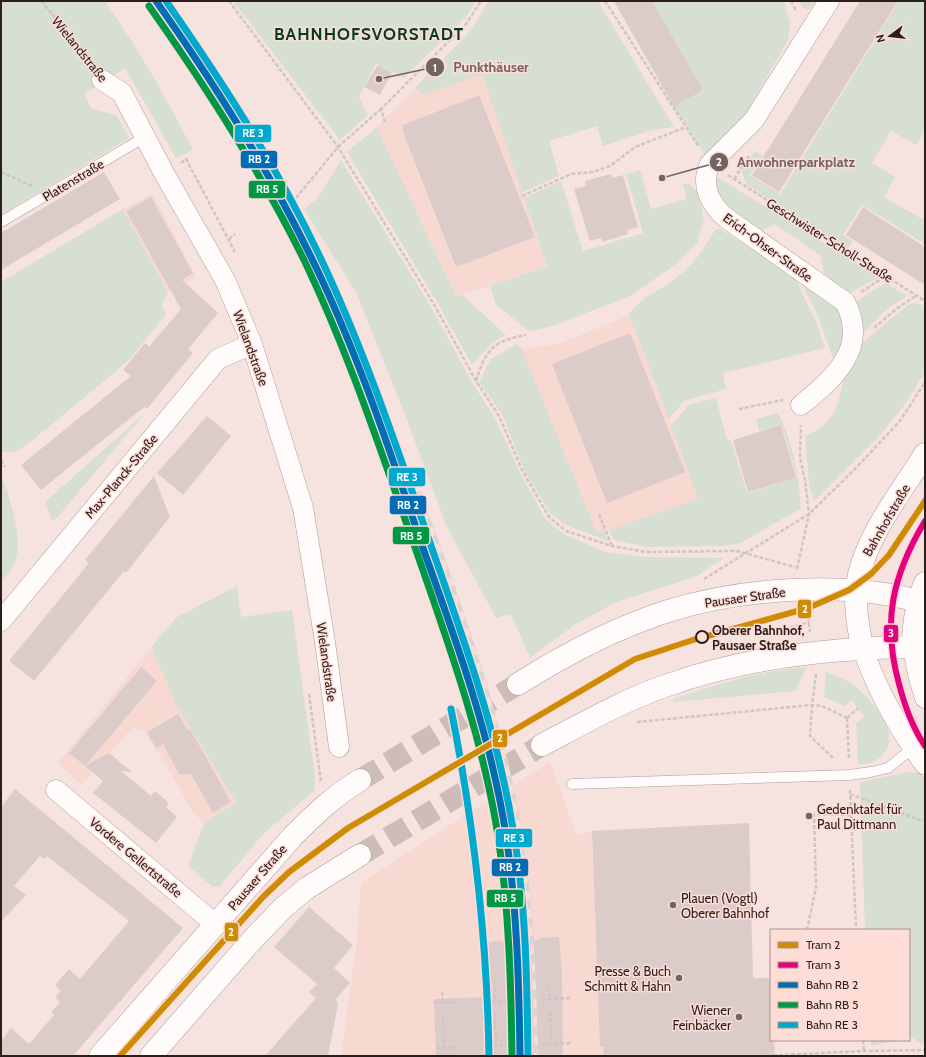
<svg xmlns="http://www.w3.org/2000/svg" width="926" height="1057" font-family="Cabin,sans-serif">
<rect width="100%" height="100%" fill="#f6e3e0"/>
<!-- built -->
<path fill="#f8d9d2" d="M 482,74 L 547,266 L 456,297 L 377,127 L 415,88 L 424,95 Z
M 152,194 L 197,277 L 168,292 L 123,209 Z
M 629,315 L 699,499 L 597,534 L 522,349 L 561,343 Z
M 151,647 L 176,704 L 236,802 L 204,823 L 192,812 L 171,773 L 143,730 L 132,728 L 81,785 L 58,763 Z
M 550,762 L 577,835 L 592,831 L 600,1046 L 604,1047 L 603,1056 L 341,1056 L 357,940 L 361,883 L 473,810 Z"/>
<!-- green -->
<path fill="#d7ded2" d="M 1,1 L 105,1 C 138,48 167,99 193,150 L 176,158 L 125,68 L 84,94 L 91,108 L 117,116 L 129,138 L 1,215 Z
M 233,1 L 476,1 L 466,17 L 404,78 L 376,63 L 359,97 L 368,115 L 340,140 Z
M 489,1 L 598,1 L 674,127 L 652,130 L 603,146 L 597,126 L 549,141 L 559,176 L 522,192 L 482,74 L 424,95 L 415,88 L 470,31 Z
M 652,1 L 784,1 L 790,23 L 788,40 L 736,131 L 707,158 L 674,107 L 703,90 Z
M 798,1 L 816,1 L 810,9 L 803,8 Z
M 899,1 L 925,1 L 925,131 L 916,145 L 891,131 L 872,163 L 895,177 L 884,197 L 922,219 L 925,215 L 925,244 L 862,205 L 843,235 L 853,241 L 848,249 L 746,184 L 742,171 L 755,151 L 763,155 L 750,175 L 780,194 Z
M 377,127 L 456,297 L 462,295 L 506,335 L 493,342 L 472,365 L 438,304 L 347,152 Z
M 341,160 L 432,309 L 473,384 L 495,418 L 520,473 L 546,520 L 564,534 L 605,552 L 643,557 L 724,558 L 695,577 L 619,601 L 577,623 L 530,658 L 511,614 L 496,618 L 447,527 L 404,412 L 357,294 L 304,209 L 317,199 Z
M 640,170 L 651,209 L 687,199 L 683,184 L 689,184 L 697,191 L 704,219 L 697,243 L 676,264 L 632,295 L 553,326 L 529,331 L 496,305 L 490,286 L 547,266 L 524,198 L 561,181 L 583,251 L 643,233 L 626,174 Z
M 717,177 L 879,277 L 847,294 L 824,273 L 820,255 L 775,224 L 760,231 C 734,215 715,211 717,177 Z
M 123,209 L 168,292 L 162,304 L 166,315 L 127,362 L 34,439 L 16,452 L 4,452 L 1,450 L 1,282 Z
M 720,229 L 794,276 L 816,322 L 825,348 L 723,373 L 726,389 L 684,401 L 669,419 L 629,315 C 640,297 656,293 672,281 C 694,265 701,253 715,230 Z
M 798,276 L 843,311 L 846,338 L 834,362 L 819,318 Z
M 886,283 L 907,296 L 887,309 L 860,335 L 853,303 Z
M 914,303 L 920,304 L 925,307 L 925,372 L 906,403 L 880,435 L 814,501 L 809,484 L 805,436 C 849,418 834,388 854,353 C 860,343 896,315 907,306 Z
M 516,344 L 522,349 L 597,533 L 604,531 L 608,541 L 566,525 L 550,513 L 525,472 L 502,414 L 479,382 L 490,360 Z
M 716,398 L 727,440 L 731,440 L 747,493 L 797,478 L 782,425 L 759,431 L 756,419 L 778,413 C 793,442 799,475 801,508 L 741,543 L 724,546 L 647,547 L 614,540 L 609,530 L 698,499 L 671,425 L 689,405 Z
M 145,413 L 56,519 L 51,520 L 45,502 Z
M 1,473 C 9,496 25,542 14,564 C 11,571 5,576 1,582 Z
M 237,586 L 241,617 L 292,610 L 315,777 L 314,791 L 264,833 L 220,886 L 213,887 L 188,866 L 204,823 L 236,802 L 176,704 L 151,647 L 177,617 Z
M 807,667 L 795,691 L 673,702 L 673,699 C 716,685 761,670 807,667 Z
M 826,672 C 833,675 840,677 846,680 C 865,692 905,731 883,754 C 875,762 870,765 858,764 L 856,723 L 864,717 L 852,700 L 845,706 L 824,697 Z
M 908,772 L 919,773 L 925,778 L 925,1046 L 909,1036 L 909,930 L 865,930 L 860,782 Z
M 871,1040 L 898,1040 L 871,1046 Z"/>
<!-- building -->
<path fill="#dbccca" d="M 614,1 L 652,1 L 703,90 L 674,107 Z
M 860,1 L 898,1 L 779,192 L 752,175 Z
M 378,65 L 392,72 L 380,95 L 364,87 Z
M 479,95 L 535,237 L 456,267 L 403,132 L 403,125 Z
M 104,172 L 120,199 L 1,270 L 1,233 Z
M 611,174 L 612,178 L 623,175 L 638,227 L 627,230 L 628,234 L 602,242 L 601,238 L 590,241 L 574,189 L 586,186 L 585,181 Z
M 151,197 L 193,273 L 182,280 L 218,313 L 188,349 L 193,353 L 147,409 L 144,407 L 41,490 L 21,465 L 131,376 L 123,370 L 145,343 L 149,347 L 181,309 L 126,211 Z
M 863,207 L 925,247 L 925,285 L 846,235 Z
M 630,333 L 685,472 L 607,503 L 552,364 Z
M 207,416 L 231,436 L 183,495 L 157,473 Z
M 781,425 L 796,478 L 748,492 L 733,440 Z
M 154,476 L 170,517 L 126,573 L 124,571 L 34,681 L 9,661 L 89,563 L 85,560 Z
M 141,667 L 157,681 L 85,766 L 69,753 Z
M 178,714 L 187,730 L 190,729 L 231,802 L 213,813 L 191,774 L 179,774 L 163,744 L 156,748 L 147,732 Z
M 109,753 L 132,772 L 121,771 L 151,796 L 155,791 L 169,803 L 166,807 L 177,817 L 156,843 L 93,793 L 103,781 L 85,766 Z
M 15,789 L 183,928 L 73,1056 L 1,1056 L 1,1041 L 11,1028 L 29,1044 L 54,1015 L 51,1012 L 60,1002 L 55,997 L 61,991 L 55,985 L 69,969 L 80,979 L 129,921 L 47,856 L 44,859 L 40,856 L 14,886 L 26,895 L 1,922 L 1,807 Z
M 749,823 L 753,978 L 771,978 L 771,1040 L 774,1040 L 775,1056 L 603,1056 L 604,1047 L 600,1047 L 592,831 Z
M 309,907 L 353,945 L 334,968 L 350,983 L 336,999 L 338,1004 L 328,1056 L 265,1056 L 316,998 L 309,992 L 317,984 L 274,947 Z
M 559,937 L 562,972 L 563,1056 L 436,1056 L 434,999 L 486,997 L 483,942 L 539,940 L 539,938 Z"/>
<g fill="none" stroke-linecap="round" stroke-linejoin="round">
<!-- primary-tunnel -->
<path stroke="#cdbcb9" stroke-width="22" stroke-dasharray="22 11" stroke-linecap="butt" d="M 360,780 L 518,684
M 360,855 L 542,745"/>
<!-- lane casing -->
<g stroke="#ab9d9b" stroke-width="11">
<path id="lane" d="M 1,222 L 145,137
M 572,784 L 849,775 L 871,772 L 888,768 L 913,748"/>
</g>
<!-- street casing -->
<g stroke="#ab9d9b" stroke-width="21">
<path id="street" d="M 102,80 L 122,93 L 165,175 L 225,280 L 252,344 L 303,508 L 325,642 L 339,747
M 801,405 C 835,378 869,347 845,302 L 726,218 C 710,204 700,185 710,164 L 754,120 L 829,1
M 1,621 L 218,359 L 252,344
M 913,647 L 918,675 L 925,698
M 863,649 C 877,691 899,729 925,765
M 56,790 L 215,924"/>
</g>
<!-- secondary casing -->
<g stroke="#ab9d9b" stroke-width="23">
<path id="secondary" d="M 913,647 C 913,624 916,604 925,583
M 863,649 C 858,629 854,607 857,586 C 863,539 901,493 925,454"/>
</g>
<!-- primary casing -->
<g stroke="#ab9d9b" stroke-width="23">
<path id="primary" d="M 518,684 C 564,655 615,628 668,611 C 743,588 848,580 925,603
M 542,745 C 582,724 622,701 665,686 C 748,656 837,647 925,647
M 100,1056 L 293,836 C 314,815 335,795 360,780
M 151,1056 L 253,939 L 284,907 L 307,888 L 360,855"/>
</g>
<!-- path -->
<path stroke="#cec6c5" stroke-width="2.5" stroke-dasharray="4 2" stroke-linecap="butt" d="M 41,1 L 77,43 L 91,63
M 229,1 L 338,147 L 435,306 L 476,381 L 499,416 L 523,472 L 549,517 L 566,531 L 612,546 L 646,552 L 737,551 L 795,567
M 605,1 L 699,147
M 791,1 L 797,12
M 385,122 L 381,109 L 466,24 L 481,1
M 181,163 L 186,159 L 235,252
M 1,172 L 32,186
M 728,175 L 925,301
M 734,179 L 749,156
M 522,196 L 571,174 L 593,172 L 610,166 L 635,147 L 686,127
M 296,198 L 338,147 L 381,109
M 229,239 L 235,234
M 861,292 L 886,276
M 874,328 L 896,309 L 917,295
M 476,381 C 486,349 493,341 526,335
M 739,409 L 783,400
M 1,460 L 5,467
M 599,514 L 612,546
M 797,569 L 809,514 L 805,480 L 800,458 L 801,425
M 704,579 L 809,514 L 855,469 L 900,421 L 925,382
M 807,611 L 810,632
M 779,631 L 809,622
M 816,674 L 812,705 L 810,736 L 834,759
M 309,694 L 321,782
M 847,718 L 849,759
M 847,718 L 858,708
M 637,722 L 812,705 L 822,706 L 847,718
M 850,790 L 856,930
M 850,794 L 925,822
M 807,930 L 816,887 L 814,814 L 850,815
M 549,987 L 550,999
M 495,988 L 495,1001
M 442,992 L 443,1003
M 542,1000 L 570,998
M 486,1001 L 515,1000
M 434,1003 L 457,1002
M 550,1012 L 551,1044
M 495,1014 L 496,1046
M 443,1015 L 444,1048
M 863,1040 L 864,1051
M 542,1044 L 571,1043
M 487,1046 L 516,1045
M 436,1048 L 457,1047
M 761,1056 L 864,1051 L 925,1050"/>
<!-- lane -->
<use href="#lane" stroke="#fefbfa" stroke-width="10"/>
<!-- street -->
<use href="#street" stroke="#fefbfa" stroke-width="20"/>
<!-- secondary -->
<use href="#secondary" stroke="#fefbfa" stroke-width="22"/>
<!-- primary -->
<use href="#primary" stroke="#fefbfa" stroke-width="22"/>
<!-- rail casing -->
<g stroke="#dad5d3" stroke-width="4.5">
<path id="rail" d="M 419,493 C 454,590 490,688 512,789 C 530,877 535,967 536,1056"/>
</g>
<!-- rail -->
<use href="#rail" stroke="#ffddd7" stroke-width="3" stroke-dasharray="9" stroke-linecap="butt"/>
<!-- rail-1 casing -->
<g stroke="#ffddd7" stroke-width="10">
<path id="rail-1" d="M 156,1 C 214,83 268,168 312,259 C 358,353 390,452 424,551 C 457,643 491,737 506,835 C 517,908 519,982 520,1056"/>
</g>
<!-- rail-2 casing -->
<g stroke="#ffddd7" stroke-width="10">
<path id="rail-2" d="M 149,6 C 207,88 261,172 305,262 C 350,356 382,455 417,553 C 449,645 483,739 498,836 C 509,909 511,982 512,1056"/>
</g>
<!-- rail-3 casing -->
<g stroke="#ffddd7" stroke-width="10">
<path id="rail-3" d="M 166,1 C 223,83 278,168 321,259 C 364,350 396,445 429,540 C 462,635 497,730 513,829 C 526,904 527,980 528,1056
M 451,709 C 474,824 487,939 489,1056"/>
</g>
<!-- rail-1 -->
<use href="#rail-1" stroke="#006db5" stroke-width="7"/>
<!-- rail-2 -->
<use href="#rail-2" stroke="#009847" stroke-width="7"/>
<!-- rail-3 -->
<use href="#rail-3" stroke="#00a9ce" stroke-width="7"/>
<!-- tram-1 casing -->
<g stroke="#ffddd7" stroke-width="9">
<path id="tram-1" d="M 120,1056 L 263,897 L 289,872 L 348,828 L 635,659 L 693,640 L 808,608 L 849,590 L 871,574 L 889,555 L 925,501"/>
</g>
<!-- tram-2 casing -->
<g stroke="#ffddd7" stroke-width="9">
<path id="tram-2" d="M 925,521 C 892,576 882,622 899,684 C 905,707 912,727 925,746"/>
</g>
<!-- tram-1 -->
<use href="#tram-1" stroke="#ce8b06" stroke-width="6"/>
<!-- tram-2 -->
<use href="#tram-2" stroke="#e5007d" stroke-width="6"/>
</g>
<!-- markers -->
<circle fill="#ffddd7" stroke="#2a1f1c" stroke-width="2" cx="702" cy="637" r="6"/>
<g fill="#716461" stroke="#ffddd7" stroke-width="1.5">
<circle cx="809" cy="816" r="4"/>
<circle cx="673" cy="905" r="4"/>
<circle cx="679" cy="978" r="4"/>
<circle cx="739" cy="1017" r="4"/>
</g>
<g text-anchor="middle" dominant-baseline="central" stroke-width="3" stroke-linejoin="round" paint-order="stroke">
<!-- street labels -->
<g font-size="13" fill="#2a1f1c" stroke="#ffddd7">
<text transform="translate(80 49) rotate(51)">Wielandstraße</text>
<text transform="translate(73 180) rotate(-31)">Platenstraße</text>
<text transform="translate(830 240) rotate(32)">Geschwister-Scholl-Straße</text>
<text transform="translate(768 247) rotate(36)">Erich-Ohser-Straße</text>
<text transform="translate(251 348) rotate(70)">Wielandstraße</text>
<text transform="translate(121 476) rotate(-50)">Max-Planck-Straße</text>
<text transform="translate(886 520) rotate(-60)">Bahnhofstraße</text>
<text transform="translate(745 597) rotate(-8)">Pausaer Straße</text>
<text transform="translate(327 662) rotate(82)">Wielandstraße</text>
<text transform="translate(136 857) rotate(40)">Vordere Gellertstraße</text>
<text transform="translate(257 877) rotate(-49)">Pausaer Straße</text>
</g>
<!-- stop labels -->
<g font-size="13" font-weight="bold" fill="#2a1f1c" stroke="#ffddd7" text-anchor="start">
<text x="712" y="630">Oberer Bahnhof,<tspan x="712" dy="15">Pausaer Straße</tspan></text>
</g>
<!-- poi labels -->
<g font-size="13" fill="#2a1f1c" stroke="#ffddd7" text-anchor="start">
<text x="817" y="809">Gedenktafel für<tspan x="817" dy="15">Paul Dittmann</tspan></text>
<text x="681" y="898">Plauen (Vogtl)<tspan x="681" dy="15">Oberer Bahnhof</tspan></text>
<text x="671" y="971" text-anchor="end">Presse &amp; Buch<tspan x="671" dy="15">Schmitt &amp; Hahn</tspan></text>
<text x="731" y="1010" text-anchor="end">Wiener<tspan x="731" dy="15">Feinbäcker</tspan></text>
</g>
<!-- district labels -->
<g font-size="17" font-weight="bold" letter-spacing="1" fill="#023f20" stroke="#ffddd7">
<text x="369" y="34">BAHNHOFSVORSTADT</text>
</g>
</g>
<!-- callouts -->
<path fill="none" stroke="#716461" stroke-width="1.5" d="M379 79L435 67M662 178L719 162"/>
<g fill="#716461" stroke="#ffddd7" stroke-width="1.5">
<circle cx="379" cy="79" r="4"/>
<circle cx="662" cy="178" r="4"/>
<circle cx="435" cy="67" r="10"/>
<circle cx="719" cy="162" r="10"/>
</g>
<g font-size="12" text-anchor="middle" font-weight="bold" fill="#fff">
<text x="435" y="72">1</text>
<text x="719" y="166">2</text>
</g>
<g font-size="14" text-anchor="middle" font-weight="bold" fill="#716461" stroke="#ffddd7" stroke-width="3" stroke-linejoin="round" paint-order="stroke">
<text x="491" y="72">Punkthäuser</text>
<text x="796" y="167">Anwohnerparkplatz</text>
</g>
<g stroke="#ffddd7" stroke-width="1.5">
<rect x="234" y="124" width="38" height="19" rx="4" fill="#00a9ce"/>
<rect x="240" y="150" width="38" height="19" rx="4" fill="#006db5"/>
<rect x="248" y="180" width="38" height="19" rx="4" fill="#009847"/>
<rect x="388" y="467" width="38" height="20" rx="4" fill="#00a9ce"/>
<rect x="389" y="495" width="38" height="20" rx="4" fill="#006db5"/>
<rect x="392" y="526" width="38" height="19" rx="4" fill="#009847"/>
<rect x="797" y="599" width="15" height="20" rx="4" fill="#ce8b06"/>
<rect x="883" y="624" width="16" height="19" rx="4" fill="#e5007d"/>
<rect x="492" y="729" width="16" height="19" rx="4" fill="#ce8b06"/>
<rect x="495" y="828" width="38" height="20" rx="4" fill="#00a9ce"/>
<rect x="491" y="858" width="38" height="19" rx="4" fill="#006db5"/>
<rect x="486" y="889" width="38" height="19" rx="4" fill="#009847"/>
<rect x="224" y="922" width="15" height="20" rx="4" fill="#ce8b06"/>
</g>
<g font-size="11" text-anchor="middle" font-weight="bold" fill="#fff">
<text x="253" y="137">RE 3</text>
<text x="259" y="163">RB 2</text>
<text x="267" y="193">RB 5</text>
<text x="407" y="481">RE 3</text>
<text x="408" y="509">RB 2</text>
<text x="411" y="540">RB 5</text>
<text x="805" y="613">2</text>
<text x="891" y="637">3</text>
<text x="500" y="742">2</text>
<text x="514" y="842">RE 3</text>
<text x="510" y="871">RB 2</text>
<text x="505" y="902">RB 5</text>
<text x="231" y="936">2</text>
</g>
<!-- border -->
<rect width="926" height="1057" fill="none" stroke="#2a1f1c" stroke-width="4"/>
<!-- legend -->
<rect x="770" y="929" width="140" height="112" fill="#ffddd7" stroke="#aa918c"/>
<rect x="778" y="942" width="20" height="6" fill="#ce8b06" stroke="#aa918c"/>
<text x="806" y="949" font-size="12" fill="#2a1f1c">Tram 2</text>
<rect x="778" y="962" width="20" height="6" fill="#e5007d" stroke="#aa918c"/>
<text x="806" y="969" font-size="12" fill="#2a1f1c">Tram 3</text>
<rect x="778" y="982" width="20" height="6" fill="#006db5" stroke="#aa918c"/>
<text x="806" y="989" font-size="12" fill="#2a1f1c">Bahn RB 2</text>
<rect x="778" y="1002" width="20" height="6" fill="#009847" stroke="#aa918c"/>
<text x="806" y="1009" font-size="12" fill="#2a1f1c">Bahn RB 5</text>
<rect x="778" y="1022" width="20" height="6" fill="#00a9ce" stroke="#aa918c"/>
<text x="806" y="1029" font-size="12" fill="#2a1f1c">Bahn RE 3</text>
<!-- north arrow -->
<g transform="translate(890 36) rotate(255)" stroke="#ffddd7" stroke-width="3" paint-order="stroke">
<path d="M0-3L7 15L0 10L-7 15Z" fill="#2a1f1c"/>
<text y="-6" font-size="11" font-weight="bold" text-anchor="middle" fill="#2a1f1c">N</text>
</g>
</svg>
